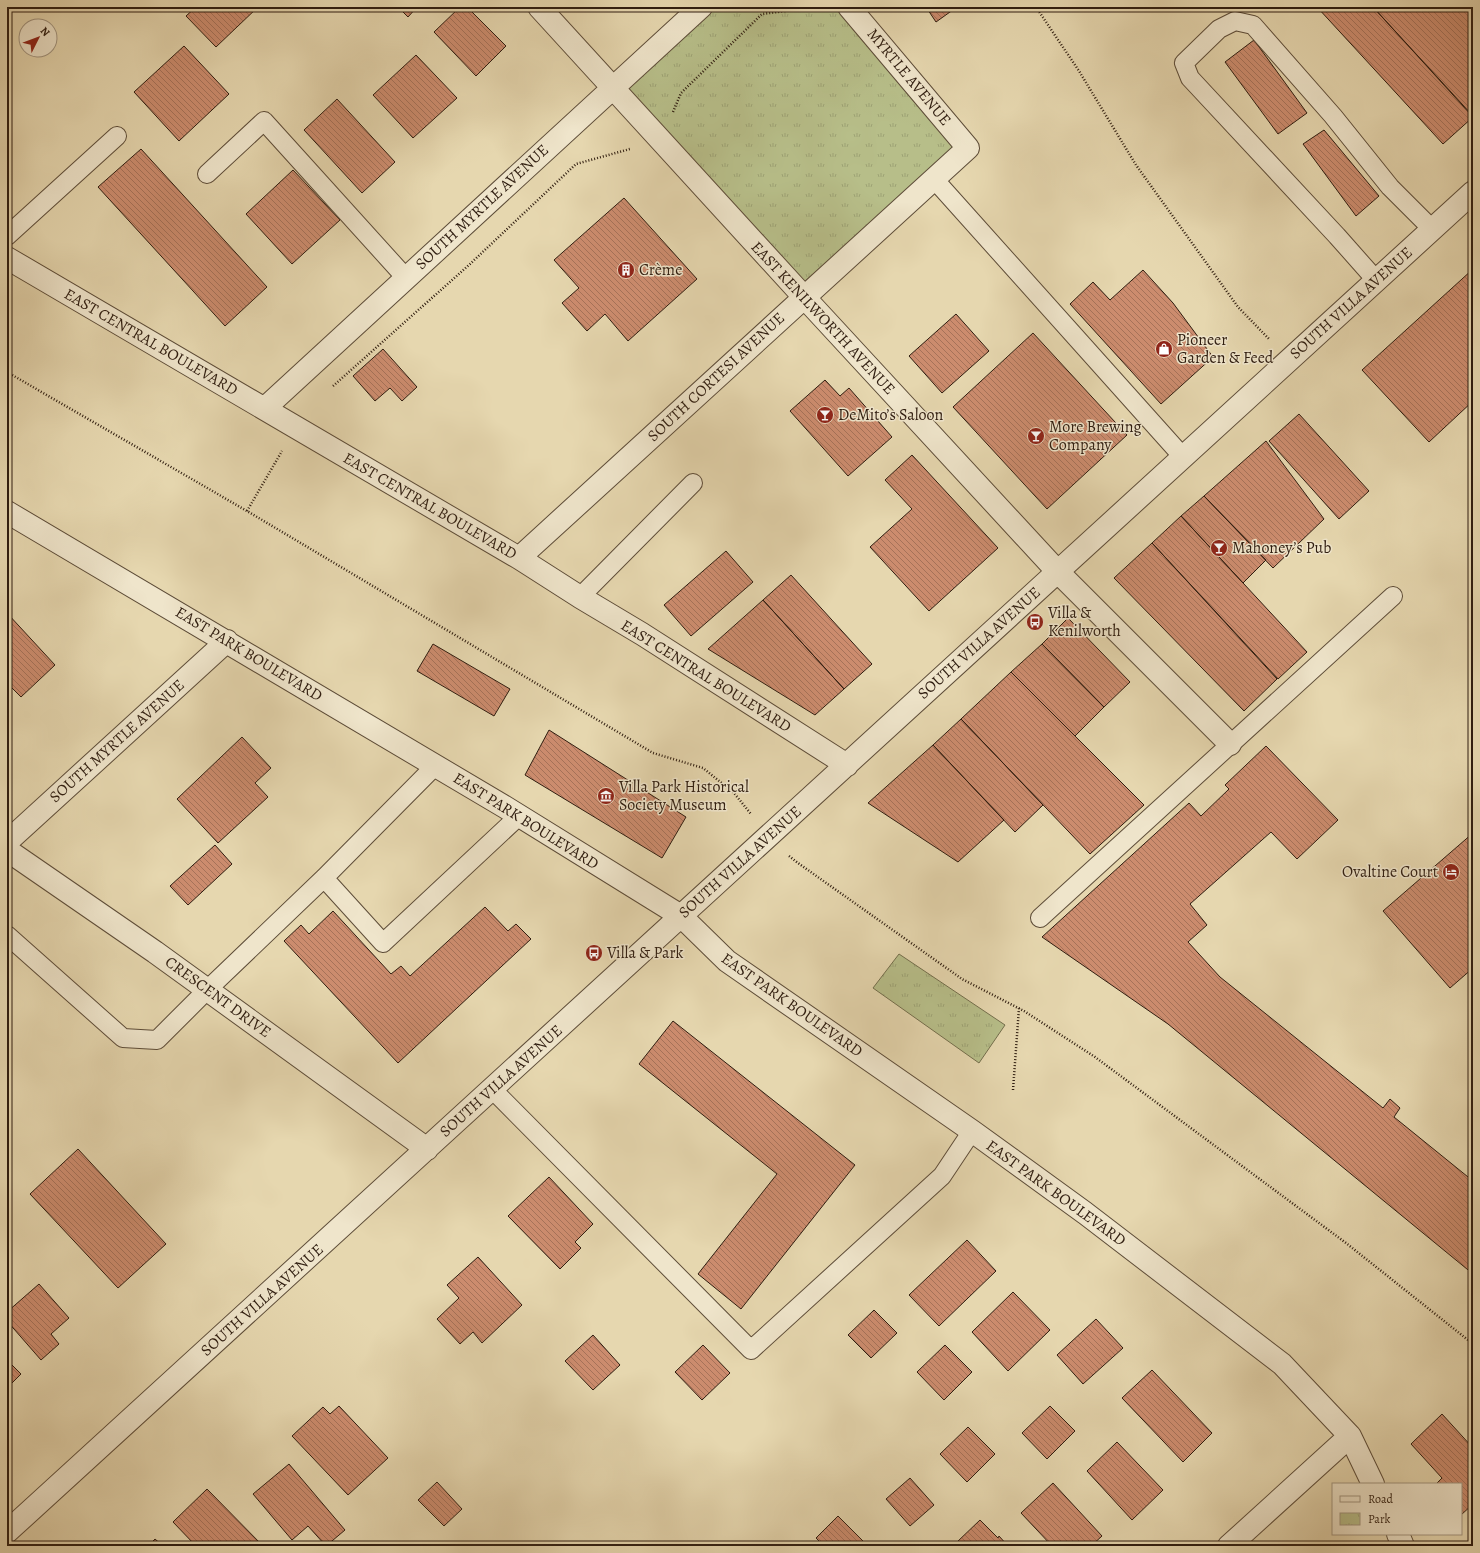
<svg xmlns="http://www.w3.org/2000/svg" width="1480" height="1553" font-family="Alegreya,serif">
<defs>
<pattern id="park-tufts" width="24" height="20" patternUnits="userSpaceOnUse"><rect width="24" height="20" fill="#b7be89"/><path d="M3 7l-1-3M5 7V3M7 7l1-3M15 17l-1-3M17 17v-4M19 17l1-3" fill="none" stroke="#9ea375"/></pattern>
<pattern id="building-back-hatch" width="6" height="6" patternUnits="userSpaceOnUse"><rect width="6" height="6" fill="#cc8c6e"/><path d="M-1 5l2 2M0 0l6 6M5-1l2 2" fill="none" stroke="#a67259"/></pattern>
</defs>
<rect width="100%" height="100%" fill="#e6d7af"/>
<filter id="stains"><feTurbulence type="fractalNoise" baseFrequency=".005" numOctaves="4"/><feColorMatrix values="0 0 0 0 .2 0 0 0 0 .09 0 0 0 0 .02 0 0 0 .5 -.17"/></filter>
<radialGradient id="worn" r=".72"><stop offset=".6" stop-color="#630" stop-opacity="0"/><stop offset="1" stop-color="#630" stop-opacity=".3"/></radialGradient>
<!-- park -->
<path fill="url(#park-tufts)" stroke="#736e4c" d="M 714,7 L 836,7 L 956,147 L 803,283 L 626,89 Z
M 899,954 L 1005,1025 L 979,1063 L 873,988 Z"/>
<!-- building -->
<path fill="url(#building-back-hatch)" stroke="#2f1d10" d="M 196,7 L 258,7 L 216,47 L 186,16 Z
M 398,7 L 417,7 L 408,17 Z
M 460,7 L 467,7 L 506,46 L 476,76 L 434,32 Z
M 926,7 L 957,7 L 936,22 Z
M 1317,7 L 1373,7 L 1473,117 L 1443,144 Z
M 1373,7 L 1470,7 L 1473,10 L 1473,116 Z
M 1254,40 L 1307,113 L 1278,134 L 1225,62 Z
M 184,46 L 229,94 L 179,141 L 134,92 Z
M 416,55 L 457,98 L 413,138 L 373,95 Z
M 337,99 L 395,162 L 362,193 L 304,130 Z
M 1324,130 L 1379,196 L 1356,216 L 1303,144 Z
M 141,149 L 267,287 L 225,326 L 98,187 Z
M 293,170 L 340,220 L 292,264 L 246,214 Z
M 624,198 L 697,279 L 628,341 L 605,314 L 587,331 L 562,303 L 579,288 L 554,260 Z
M 1473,269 L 1473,401 L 1429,442 L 1362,370 Z
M 1143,270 L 1173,303 L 1213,357 L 1161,404 L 1070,304 L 1093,282 L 1110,300 Z
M 956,314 L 989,351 L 942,393 L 909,356 Z
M 1033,333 L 1127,435 L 1047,509 L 953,407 Z
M 383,349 L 417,387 L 402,401 L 390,388 L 375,401 L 353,376 Z
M 825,380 L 840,396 L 849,388 L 892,437 L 848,476 L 790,411 Z
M 1299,414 L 1369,491 L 1339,519 L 1269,441 Z
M 1266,441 L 1324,519 L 1273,568 L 1204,496 Z
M 912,455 L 998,548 L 929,611 L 870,547 L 912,509 L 885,480 Z
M 1204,496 L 1266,560 L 1243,583 L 1181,516 Z
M 1181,516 L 1307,652 L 1278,679 L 1152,543 Z
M 1152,543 L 1277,679 L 1244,711 L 1114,578 Z
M 726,551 L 753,582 L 691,636 L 664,605 Z
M 791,575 L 872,664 L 844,689 L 763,600 Z
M 763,600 L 844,689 L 815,715 L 708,649 Z
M 7,613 L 55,665 L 21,697 L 7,683 Z
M 1068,618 L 1130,682 L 1104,707 L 1042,644 Z
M 433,644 L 510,689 L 494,716 L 417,671 Z
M 1042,644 L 1104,707 L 1075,736 L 1011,672 Z
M 1011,672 L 1144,805 L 1090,854 L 961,719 Z
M 961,719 L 1043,805 L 1015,832 L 933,745 Z
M 549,730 L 686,817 L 662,858 L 525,775 Z
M 242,737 L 271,768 L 255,783 L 268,797 L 218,843 L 177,799 Z
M 933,745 L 1004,820 L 958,862 L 868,803 Z
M 1266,746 L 1338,820 L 1297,859 L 1271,832 L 1190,904 L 1207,925 L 1188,942 L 1220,977 L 1383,1108 L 1390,1099 L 1400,1108 L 1394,1117 L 1473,1181 L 1473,1274 L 1168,1024 L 1042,937 L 1189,803 L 1201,816 L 1229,789 L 1225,785 Z
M 1473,833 L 1473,968 L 1450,988 L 1383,911 Z
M 215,845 L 232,864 L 188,905 L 170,886 Z
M 485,907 L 508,931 L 516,924 L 531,939 L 398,1063 L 284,941 L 301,925 L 309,934 L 333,911 L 391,974 L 401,966 L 410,976 Z
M 673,1021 L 855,1165 L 741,1309 L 698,1274 L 777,1174 L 639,1064 Z
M 78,1149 L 166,1244 L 118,1288 L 30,1194 Z
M 549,1177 L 593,1224 L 575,1242 L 581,1248 L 560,1269 L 508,1216 Z
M 967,1240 L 996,1271 L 939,1326 L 909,1295 Z
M 478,1257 L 522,1305 L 482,1343 L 473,1332 L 460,1344 L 437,1319 L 459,1298 L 447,1285 Z
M 39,1284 L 69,1318 L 51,1334 L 59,1344 L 41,1360 L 7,1321 L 7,1312 Z
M 1013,1292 L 1050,1330 L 1008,1371 L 972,1332 Z
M 874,1310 L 897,1333 L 871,1358 L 848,1335 Z
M 1096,1319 L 1123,1348 L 1083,1384 L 1057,1355 Z
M 593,1335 L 620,1365 L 593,1390 L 565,1361 Z
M 703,1345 L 730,1373 L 702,1400 L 675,1372 Z
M 945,1345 L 972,1372 L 944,1400 L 917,1372 Z
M 7,1360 L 21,1374 L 7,1388 Z
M 1152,1370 L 1212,1433 L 1183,1462 L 1122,1398 Z
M 339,1406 L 388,1458 L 348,1495 L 292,1436 L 323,1407 L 330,1414 Z
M 1050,1406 L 1075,1431 L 1047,1459 L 1022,1433 Z
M 1442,1414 L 1473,1448 L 1473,1504 L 1461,1515 L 1461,1484 L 1436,1484 L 1442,1478 L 1411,1444 Z
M 968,1427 L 995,1454 L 967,1482 L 940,1454 Z
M 1117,1442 L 1163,1490 L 1132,1520 L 1087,1471 Z
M 289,1464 L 345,1530 L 326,1546 L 308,1526 L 292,1540 L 253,1494 Z
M 910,1478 L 934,1505 L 910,1526 L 886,1499 Z
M 437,1482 L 462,1509 L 444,1526 L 418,1500 Z
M 1053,1483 L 1102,1536 L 1091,1546 L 1052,1546 L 1021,1513 Z
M 207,1489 L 263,1546 L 196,1546 L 173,1522 Z
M 838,1516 L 868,1546 L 824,1546 L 816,1538 Z
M 980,1520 L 998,1538 L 999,1536 L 1008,1546 L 961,1546 L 957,1542 Z
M 155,1539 L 163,1546 L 148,1546 Z"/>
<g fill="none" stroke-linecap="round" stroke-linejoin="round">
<!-- lane casing -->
<g stroke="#5d4c38" stroke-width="20">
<path id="lane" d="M 207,174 L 264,121 L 406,278
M 934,179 L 1183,457
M 7,236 L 117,136
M 1376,280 L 1337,236 L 1190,78 L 1184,63 L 1219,29 L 1235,21 L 1253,25 L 1333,116 L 1390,187 L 1432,229
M 580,597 L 693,483
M 324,878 L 383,943 L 519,816
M 1040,918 L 1393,596
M 7,935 L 123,1038 L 157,1040 L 207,990 L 324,878 L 436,765
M 492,1089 L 751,1350 L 942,1176 L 972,1131"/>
</g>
<!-- street casing -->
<g stroke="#5d4c38" stroke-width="24">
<path id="street" d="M 539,7 L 804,297 L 1058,572 L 1230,744
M 7,258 L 519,558 L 580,597 L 642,634 L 847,765
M 265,408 L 701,7
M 7,512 L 505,807 L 681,916 L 727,961 L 972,1131 L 1085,1213 L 1282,1364 L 1350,1436 L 1373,1484
M 519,558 L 968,148 L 849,7
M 7,842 L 227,641
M 7,850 L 155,952 L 427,1149
M 7,1532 L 1473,192
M 1398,1534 L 1403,1546
M 1229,1546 L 1350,1436"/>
</g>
<!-- path -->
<path stroke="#2f1d10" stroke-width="2.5" stroke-dasharray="1 2" stroke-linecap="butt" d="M 1036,7 L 1079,71 L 1136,165 L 1238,307 L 1270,340
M 673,112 L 681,93 L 762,14 L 785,11 L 790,7
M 7,372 L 247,511 L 653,753 L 703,768 L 734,793 L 751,814
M 333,386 L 470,264 L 576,164 L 630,149
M 247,511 L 282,451
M 789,856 L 798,863 L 962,979 L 1024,1011 L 1095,1057 L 1346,1243 L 1473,1344
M 1013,1090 L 1019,1008"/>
<!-- lane -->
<use href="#lane" stroke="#efe5cb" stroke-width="18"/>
<!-- street -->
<use href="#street" stroke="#efe5cb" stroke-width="22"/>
</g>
<!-- icons -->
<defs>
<g id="building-disc" transform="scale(0.9)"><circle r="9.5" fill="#8f2418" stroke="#efe5cb"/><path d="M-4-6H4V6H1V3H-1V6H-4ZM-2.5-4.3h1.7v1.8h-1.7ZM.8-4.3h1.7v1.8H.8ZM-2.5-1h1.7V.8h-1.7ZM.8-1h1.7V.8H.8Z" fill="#fff"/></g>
<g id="shop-disc" transform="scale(0.9)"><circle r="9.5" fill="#8f2418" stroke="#efe5cb"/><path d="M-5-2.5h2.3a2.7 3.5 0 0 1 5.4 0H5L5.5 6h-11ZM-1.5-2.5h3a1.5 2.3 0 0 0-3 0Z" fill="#fff"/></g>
<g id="bar-disc" transform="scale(0.9)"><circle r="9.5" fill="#8f2418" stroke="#efe5cb"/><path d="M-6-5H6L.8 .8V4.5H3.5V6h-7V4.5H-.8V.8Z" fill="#fff"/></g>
<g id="bus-disc" transform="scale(0.9)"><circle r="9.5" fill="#8f2418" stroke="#efe5cb"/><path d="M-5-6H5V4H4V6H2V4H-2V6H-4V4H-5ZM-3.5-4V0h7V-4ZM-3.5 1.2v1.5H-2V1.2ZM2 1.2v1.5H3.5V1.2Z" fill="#fff"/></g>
<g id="museum-disc" transform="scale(0.9)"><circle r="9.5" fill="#8f2418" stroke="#efe5cb"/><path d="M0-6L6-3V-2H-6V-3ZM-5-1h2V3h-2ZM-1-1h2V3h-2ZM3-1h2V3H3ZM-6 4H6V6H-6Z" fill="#fff"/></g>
<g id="hotel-disc" transform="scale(0.9)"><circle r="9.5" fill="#8f2418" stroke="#efe5cb"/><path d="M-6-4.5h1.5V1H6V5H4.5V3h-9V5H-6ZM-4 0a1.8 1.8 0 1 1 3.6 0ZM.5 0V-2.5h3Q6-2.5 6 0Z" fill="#fff"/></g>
</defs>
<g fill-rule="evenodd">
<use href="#building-disc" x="626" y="270"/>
<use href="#shop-disc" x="1164" y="349"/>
<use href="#bar-disc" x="825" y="415"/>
<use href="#bar-disc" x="1036" y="436"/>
<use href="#bar-disc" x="1219" y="548"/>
<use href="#bus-disc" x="1035" y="622"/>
<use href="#museum-disc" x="606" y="796"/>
<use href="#hotel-disc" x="1451" y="872"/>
<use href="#bus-disc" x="594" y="953"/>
</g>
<g text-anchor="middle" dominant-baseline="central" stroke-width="3" stroke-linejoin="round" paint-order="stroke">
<!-- street labels -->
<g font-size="16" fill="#2f1d10" stroke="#efe5cb">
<text transform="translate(909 77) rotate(50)">MYRTLE AVENUE</text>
<text transform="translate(482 207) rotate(-43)">SOUTH MYRTLE AVENUE</text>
<text transform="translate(1351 303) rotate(-42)">SOUTH VILLA AVENUE</text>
<text transform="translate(823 318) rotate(47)">EAST KENILWORTH AVENUE</text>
<text transform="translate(151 342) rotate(30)">EAST CENTRAL BOULEVARD</text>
<text transform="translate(716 377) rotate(-43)">SOUTH CORTESI AVENUE</text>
<text transform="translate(430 506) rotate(30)">EAST CENTRAL BOULEVARD</text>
<text transform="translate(979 643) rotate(-42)">SOUTH VILLA AVENUE</text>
<text transform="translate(249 654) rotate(31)">EAST PARK BOULEVARD</text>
<text transform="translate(706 676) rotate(32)">EAST CENTRAL BOULEVARD</text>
<text transform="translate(117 741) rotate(-42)">SOUTH MYRTLE AVENUE</text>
<text transform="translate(526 821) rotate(32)">EAST PARK BOULEVARD</text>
<text transform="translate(740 862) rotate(-42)">SOUTH VILLA AVENUE</text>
<text transform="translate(218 997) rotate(36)">CRESCENT DRIVE</text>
<text transform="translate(792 1005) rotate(35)">EAST PARK BOULEVARD</text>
<text transform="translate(501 1081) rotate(-42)">SOUTH VILLA AVENUE</text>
<text transform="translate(1056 1193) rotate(36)">EAST PARK BOULEVARD</text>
<text transform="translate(262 1300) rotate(-42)">SOUTH VILLA AVENUE</text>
</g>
<!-- poi labels -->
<g font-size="16" fill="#2f1d10" stroke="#efe5cb" text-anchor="start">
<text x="639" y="270">Crème</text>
<text x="1177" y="340">Pioneer<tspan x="1177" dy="18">Garden &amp; Feed</tspan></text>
<text x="838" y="415">DeMito’s Saloon</text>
<text x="1049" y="427">More Brewing<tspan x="1049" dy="18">Company</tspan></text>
<text x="1232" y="548">Mahoney’s Pub</text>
<text x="1048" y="613">Villa &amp;<tspan x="1048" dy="18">Kenilworth</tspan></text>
<text x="619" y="787">Villa Park Historical<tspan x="619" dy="18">Society Museum</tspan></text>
<text x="1438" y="872" text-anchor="end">Ovaltine Court</text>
<text x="607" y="953">Villa &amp; Park</text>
</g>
</g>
<!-- margin -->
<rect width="1480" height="1553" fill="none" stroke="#e6d7af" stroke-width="24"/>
<rect x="8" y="8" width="1464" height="1537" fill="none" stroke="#2f1d10" stroke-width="2"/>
<rect x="12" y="12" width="1456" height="1529" fill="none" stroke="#2f1d10"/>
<!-- legend -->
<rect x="1332" y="1483" width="130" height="52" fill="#efe5cb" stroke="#a29580"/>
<rect x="1340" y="1496" width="20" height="6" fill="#efe5cb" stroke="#a29580"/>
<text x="1368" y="1503" font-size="12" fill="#2f1d10">Road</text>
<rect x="1340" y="1513" width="20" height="12" fill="url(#park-tufts)" stroke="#a29580"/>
<text x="1368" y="1523" font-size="12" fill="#2f1d10">Park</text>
<!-- north arrow -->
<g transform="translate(38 38) rotate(48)"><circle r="19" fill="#efe5cb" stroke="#a29580"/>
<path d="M0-3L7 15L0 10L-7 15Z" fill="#8f2418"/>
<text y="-6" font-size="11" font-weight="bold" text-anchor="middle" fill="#2f1d10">N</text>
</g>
<rect width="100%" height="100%" filter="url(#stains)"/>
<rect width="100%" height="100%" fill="url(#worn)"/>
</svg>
